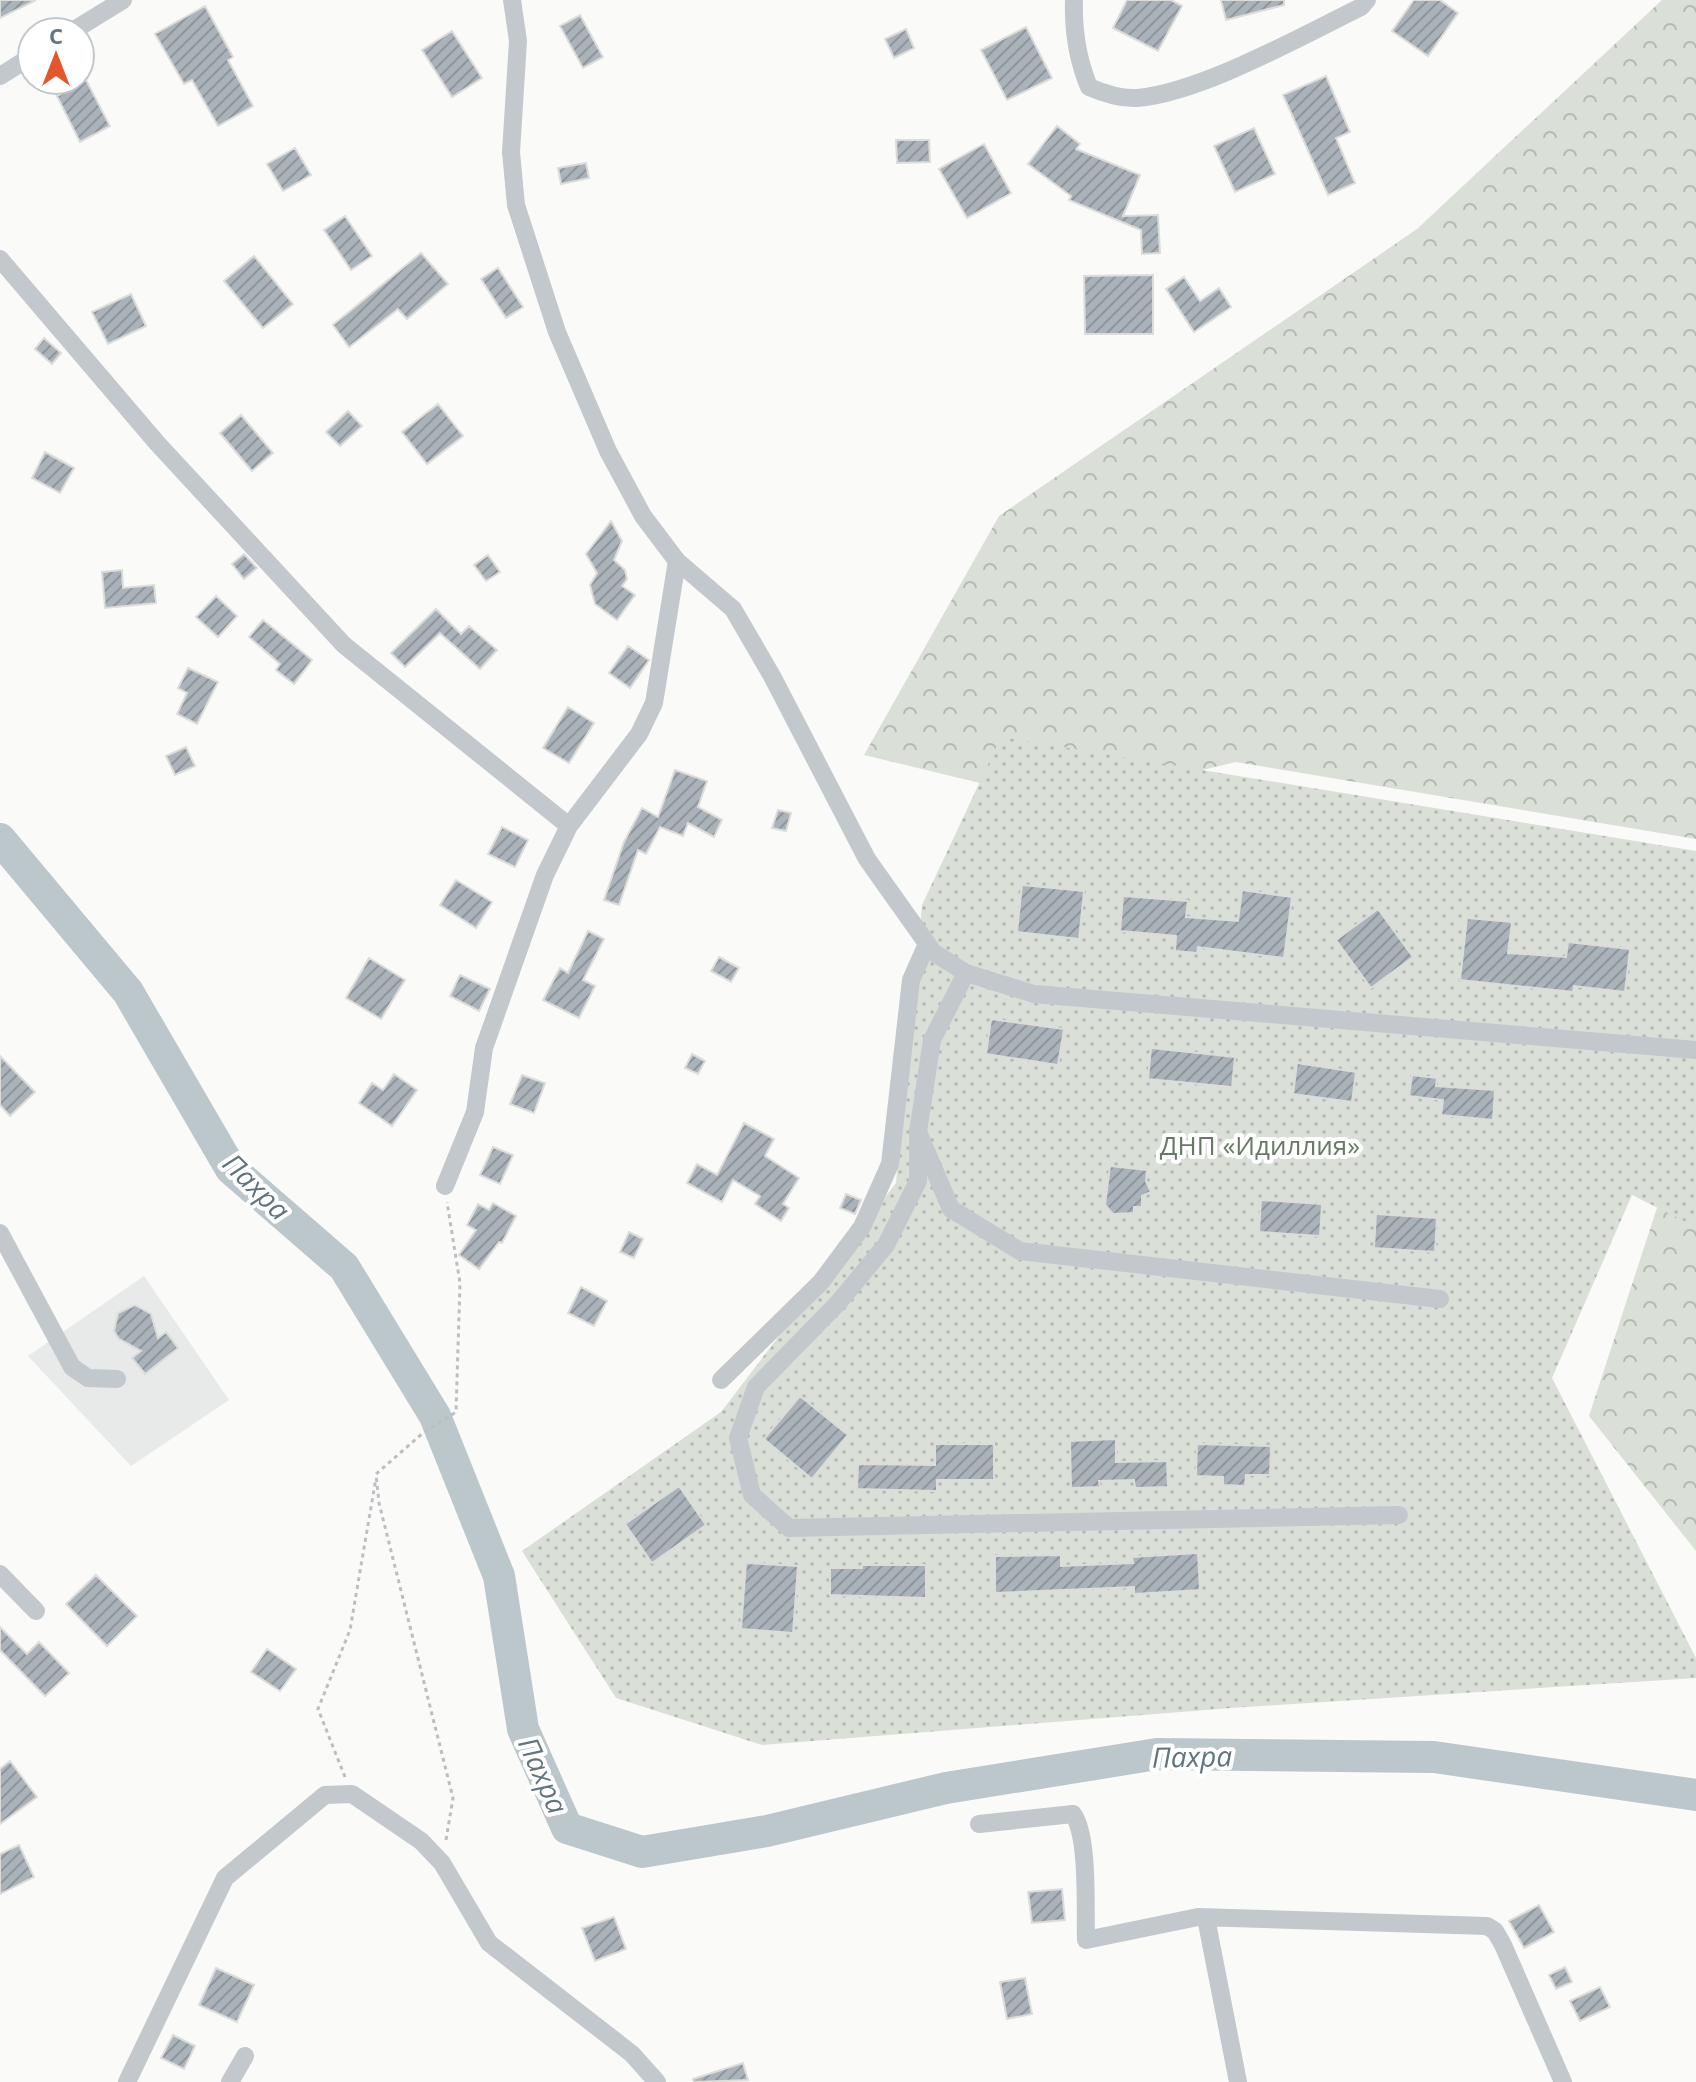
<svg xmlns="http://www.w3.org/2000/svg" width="1696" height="2082" font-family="'Open Sans',sans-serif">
<defs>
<pattern id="forest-crowns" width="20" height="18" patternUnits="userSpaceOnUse" patternTransform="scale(2)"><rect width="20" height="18" fill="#dadfd7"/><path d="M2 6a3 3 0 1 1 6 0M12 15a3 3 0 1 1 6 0" fill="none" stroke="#b4b9b4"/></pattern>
<pattern id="garden-dots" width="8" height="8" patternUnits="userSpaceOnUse" patternTransform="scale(2)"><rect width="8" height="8" fill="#dadfd7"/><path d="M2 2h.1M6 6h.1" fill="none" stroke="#b4b9b4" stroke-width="1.8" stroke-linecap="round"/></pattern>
<pattern id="building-hatch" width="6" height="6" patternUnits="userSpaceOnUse" patternTransform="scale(2)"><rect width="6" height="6" fill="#aab3b9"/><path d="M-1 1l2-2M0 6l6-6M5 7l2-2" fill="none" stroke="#8e969c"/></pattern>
</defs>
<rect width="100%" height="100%" fill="#fafaf8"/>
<!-- built -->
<path fill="#e8e9e9" d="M 144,1276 L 229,1400 L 131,1466 L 28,1356 Z"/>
<!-- forest -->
<path fill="url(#forest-crowns)" d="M 1662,0 L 1696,0 L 1696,839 L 1236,762 L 1063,803 L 864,755 L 999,516 L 1417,229 Z
M 1696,1169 L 1696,1551 L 1589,1416 L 1669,1171 Z"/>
<!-- garden -->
<path fill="url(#garden-dots)" d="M 1001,737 L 1696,851 L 1696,1227 L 1632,1195 L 1552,1378 L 1696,1658 L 1696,1678 L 1231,1708 L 762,1745 L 616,1698 L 522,1551 L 721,1412 L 896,1183 L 922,905 Z"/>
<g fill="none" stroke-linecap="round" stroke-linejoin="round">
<!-- river -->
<path stroke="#bbc7cb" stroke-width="32" d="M 0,839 L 128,992 L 231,1169 L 344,1267 L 435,1416 L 499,1576 L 523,1729 L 567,1828 L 642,1852 L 767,1831 L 946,1788 L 1157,1754 L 1434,1757 L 1696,1795"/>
</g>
<!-- building -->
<path fill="url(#building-hatch)" stroke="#dcdcda" stroke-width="2" d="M 0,0 L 36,0 L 0,18 Z
M 1127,0 L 1171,0 L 1182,6 L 1158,51 L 1113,28 Z
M 1221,0 L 1284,0 L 1284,5 L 1226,20 Z
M 1414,0 L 1440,0 L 1458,13 L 1428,56 L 1392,31 Z
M 205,6 L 233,57 L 228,60 L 253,106 L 218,126 L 192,80 L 184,84 L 155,34 Z
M 580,15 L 603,57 L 583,68 L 560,26 Z
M 1026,27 L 1052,78 L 1007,100 L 981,50 Z
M 906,29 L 914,48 L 894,58 L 885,39 Z
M 452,31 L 482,78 L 452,97 L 422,50 Z
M 1326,76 L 1350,132 L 1336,138 L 1355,183 L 1328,195 L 1283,95 Z
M 86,80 L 110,126 L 80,142 L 57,96 Z
M 1057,126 L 1080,144 L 1076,149 L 1140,175 L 1123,216 L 1158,215 L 1160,253 L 1142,254 L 1141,230 L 1069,200 L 1071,196 L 1028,164 Z
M 1254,128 L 1275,174 L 1235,192 L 1214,146 Z
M 896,140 L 929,140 L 930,162 L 897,163 Z
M 984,144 L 1011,193 L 967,218 L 939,169 Z
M 295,148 L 311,175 L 283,191 L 267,164 Z
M 586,163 L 589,178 L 561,184 L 558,168 Z
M 345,216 L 372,256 L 351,270 L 324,230 Z
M 421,253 L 448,284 L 407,319 L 398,309 L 349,347 L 333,325 Z
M 254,256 L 293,304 L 263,328 L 224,281 Z
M 498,268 L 523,307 L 506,318 L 481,279 Z
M 1153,275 L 1153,334 L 1085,334 L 1084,276 Z
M 1184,277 L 1200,301 L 1219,288 L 1231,307 L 1194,332 L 1166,289 Z
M 131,294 L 146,326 L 108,344 L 92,312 Z
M 44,338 L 61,353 L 52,364 L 35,349 Z
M 438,404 L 463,436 L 427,464 L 402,432 Z
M 348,411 L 362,426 L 340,446 L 326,432 Z
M 241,415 L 273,453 L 252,471 L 220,433 Z
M 45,452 L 74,468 L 60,493 L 32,478 Z
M 611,521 L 622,541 L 614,560 L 625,570 L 627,579 L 622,586 L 635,595 L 617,620 L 595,604 L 590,585 L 597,573 L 586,554 Z
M 244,554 L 257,568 L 244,579 L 232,564 Z
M 488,555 L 500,572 L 486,581 L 474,565 Z
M 122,570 L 123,588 L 154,585 L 156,603 L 105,608 L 102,572 Z
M 216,596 L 237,616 L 218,637 L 196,617 Z
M 436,609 L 461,634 L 469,626 L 497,650 L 480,669 L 440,633 L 405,667 L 391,653 Z
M 263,620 L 312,660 L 294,684 L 276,670 L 280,664 L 249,637 Z
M 628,646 L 649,660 L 630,688 L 609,673 Z
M 188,668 L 218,682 L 197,724 L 177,714 L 187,693 L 178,688 Z
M 568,707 L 594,723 L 569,763 L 543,748 Z
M 186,747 L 195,766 L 175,775 L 166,756 Z
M 675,770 L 707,781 L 698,807 L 722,820 L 714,837 L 688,823 L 683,836 L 660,827 L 646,854 L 638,850 L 619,905 L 604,900 L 624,842 L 642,808 L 658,817 Z
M 778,810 L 791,813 L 786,831 L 772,828 Z
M 502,827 L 528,840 L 515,867 L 488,854 Z
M 456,880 L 492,902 L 476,928 L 440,905 Z
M 1022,885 L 1084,891 L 1079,939 L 1017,932 Z
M 1242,890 L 1292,897 L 1284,958 L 1198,947 L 1197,953 L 1175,951 L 1176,936 L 1120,931 L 1123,896 L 1188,901 L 1186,917 L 1238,921 Z
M 1378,909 L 1413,957 L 1371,988 L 1336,940 Z
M 1467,918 L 1512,922 L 1508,953 L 1566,957 L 1568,942 L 1630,949 L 1625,992 L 1574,986 L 1573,992 L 1460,980 Z
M 588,931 L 604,939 L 583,980 L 595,986 L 579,1018 L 543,1000 L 560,968 L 568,973 Z
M 719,957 L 739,968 L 731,982 L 711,971 Z
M 369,958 L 405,980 L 381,1019 L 346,998 Z
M 460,975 L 490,989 L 479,1011 L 450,996 Z
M 991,1019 L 1064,1029 L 1058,1065 L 986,1054 Z
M 1151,1048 L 1235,1057 L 1232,1087 L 1148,1079 Z
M 692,1054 L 705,1061 L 698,1074 L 685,1068 Z
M 0,1056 L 35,1092 L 10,1116 L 0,1105 Z
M 1297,1063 L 1356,1072 L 1352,1102 L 1293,1094 Z
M 394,1074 L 417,1090 L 392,1126 L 359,1103 L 372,1083 L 383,1090 Z
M 522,1075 L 545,1083 L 534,1113 L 510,1104 Z
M 1412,1075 L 1437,1078 L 1436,1086 L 1495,1090 L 1493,1120 L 1441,1115 L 1443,1100 L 1409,1096 Z
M 744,1123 L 774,1139 L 765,1156 L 799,1178 L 783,1204 L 789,1208 L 781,1221 L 755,1204 L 760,1196 L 733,1180 L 722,1202 L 687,1183 L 697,1164 L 717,1175 Z
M 493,1147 L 513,1155 L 500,1184 L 480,1175 Z
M 1110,1166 L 1147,1170 L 1146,1181 L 1151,1192 L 1142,1196 L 1142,1207 L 1134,1207 L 1134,1213 L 1113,1214 L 1105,1205 Z
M 846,1194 L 861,1200 L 855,1214 L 840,1208 Z
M 1261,1200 L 1322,1204 L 1320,1236 L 1259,1232 Z
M 493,1203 L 516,1216 L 502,1243 L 499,1242 L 479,1269 L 459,1255 L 476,1230 L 467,1225 L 478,1204 L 489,1210 Z
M 1376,1214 L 1437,1218 L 1435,1252 L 1374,1248 Z
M 629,1232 L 643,1239 L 634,1258 L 620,1252 Z
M 581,1287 L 607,1301 L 594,1326 L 568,1313 Z
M 135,1305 L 151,1314 L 158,1338 L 166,1332 L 178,1348 L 145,1374 L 132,1358 L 141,1351 L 119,1339 L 114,1331 L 118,1313 Z
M 800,1396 L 848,1435 L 812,1479 L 764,1439 Z
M 1116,1439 L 1116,1462 L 1167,1461 L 1168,1487 L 1135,1488 L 1134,1480 L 1099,1481 L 1100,1487 L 1071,1488 L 1070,1441 Z
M 935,1444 L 994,1444 L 994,1480 L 937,1480 L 937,1491 L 857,1489 L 858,1464 L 935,1465 Z
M 1197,1444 L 1271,1446 L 1270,1475 L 1246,1475 L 1245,1486 L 1223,1485 L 1223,1477 L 1196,1476 Z
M 679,1486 L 706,1525 L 652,1563 L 625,1524 Z
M 1198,1553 L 1200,1590 L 1134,1594 L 1134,1587 L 995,1593 L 995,1556 L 1061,1555 L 1061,1566 L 1133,1563 L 1132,1557 Z
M 746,1563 L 798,1566 L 793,1633 L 741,1629 Z
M 862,1565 L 926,1565 L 926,1598 L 830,1595 L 830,1568 L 862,1568 Z
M 96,1575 L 137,1616 L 107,1646 L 66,1604 Z
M 0,1627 L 27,1654 L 39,1642 L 69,1673 L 45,1696 L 0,1650 Z
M 267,1649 L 296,1669 L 280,1691 L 251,1672 Z
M 10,1761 L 37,1797 L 0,1824 L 0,1769 Z
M 19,1845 L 34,1877 L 0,1894 L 0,1854 Z
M 1062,1889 L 1065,1920 L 1032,1923 L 1028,1892 Z
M 1539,1905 L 1554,1932 L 1524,1948 L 1509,1921 Z
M 614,1917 L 626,1949 L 595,1961 L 582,1928 Z
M 1565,1967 L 1572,1982 L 1556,1989 L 1549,1975 Z
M 216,1968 L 254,1985 L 237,2022 L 199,2005 Z
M 1025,1978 L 1032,2014 L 1007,2019 L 1000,1982 Z
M 1600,1987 L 1610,2007 L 1580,2021 L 1570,2001 Z
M 173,2035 L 195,2046 L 184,2069 L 161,2058 Z
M 743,2063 L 748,2080 L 694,2082 L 693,2079 Z"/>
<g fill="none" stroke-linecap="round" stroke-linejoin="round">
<!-- path -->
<path stroke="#bbbfc2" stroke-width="3" stroke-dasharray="4 4" stroke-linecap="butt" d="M 345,1777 L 318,1709 L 350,1630 L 376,1478
M 446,1840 L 453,1798 L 379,1503 L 376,1474 L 423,1433 L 456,1412 L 460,1283 L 447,1202"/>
<!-- minor -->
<path stroke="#c3c8cc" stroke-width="18" d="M 512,0 L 518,41 L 511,152 L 516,205 L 557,332 L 608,451 L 643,516 L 677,561 L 733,609 L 772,676 L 867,859 L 933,952 L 966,973 L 1034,994 L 1696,1050
M 1074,0 C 1073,31 1077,58 1089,87 C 1103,93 1121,99 1137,98 C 1200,93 1302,36 1361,7 L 1367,0
M 71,32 L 123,0
M 0,76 L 32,56
M 0,259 L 157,443 L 344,645 L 569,826
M 966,973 L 932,1040 L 918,1132 L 951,1209 L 1020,1251 L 1440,1299
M 918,1132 L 918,1181 L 886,1245 L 838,1303 L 756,1387 L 738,1438 L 752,1495 L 789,1528 L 1399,1515
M 445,1186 L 475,1112 L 484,1048 L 545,875 L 569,826 L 639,734 L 654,703 L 677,561
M 0,1233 L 72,1367 L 88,1378 L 117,1379
M 721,1380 L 821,1282 L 862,1227 L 890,1164 L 911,980 L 927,944
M 0,1574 L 36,1611
M 979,1824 L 1073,1814 C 1089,1836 1085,1910 1086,1940 L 1198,1917 L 1487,1926 L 1495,1931 L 1503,1945 L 1563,2082
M 1206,1918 L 1238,2082
M 127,2082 L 225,1878 L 325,1795 L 352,1794 L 421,1841 L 442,1863 L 489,1943 L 632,2054 L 657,2082
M 230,2082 L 245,2056"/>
</g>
<g text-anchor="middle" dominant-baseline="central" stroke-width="8" stroke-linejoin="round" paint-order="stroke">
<!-- park labels -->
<g font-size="26" fill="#687a64" stroke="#fff">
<text x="1260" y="1145">ДНП «Идиллия»</text>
</g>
<!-- water labels -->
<g font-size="28" font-style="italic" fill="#60757c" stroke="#fff">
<text transform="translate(257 1186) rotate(45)">Пахра</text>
<text transform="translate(1192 1756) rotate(-1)">Пахра</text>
<text transform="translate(544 1775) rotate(66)">Пахра</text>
</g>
</g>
<!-- north arrow -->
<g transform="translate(56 56)"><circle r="38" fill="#ffffff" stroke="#c1c8cd" stroke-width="2"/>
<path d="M0-6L14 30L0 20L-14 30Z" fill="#e4572e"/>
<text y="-12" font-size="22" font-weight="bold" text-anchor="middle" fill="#657683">С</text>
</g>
</svg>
